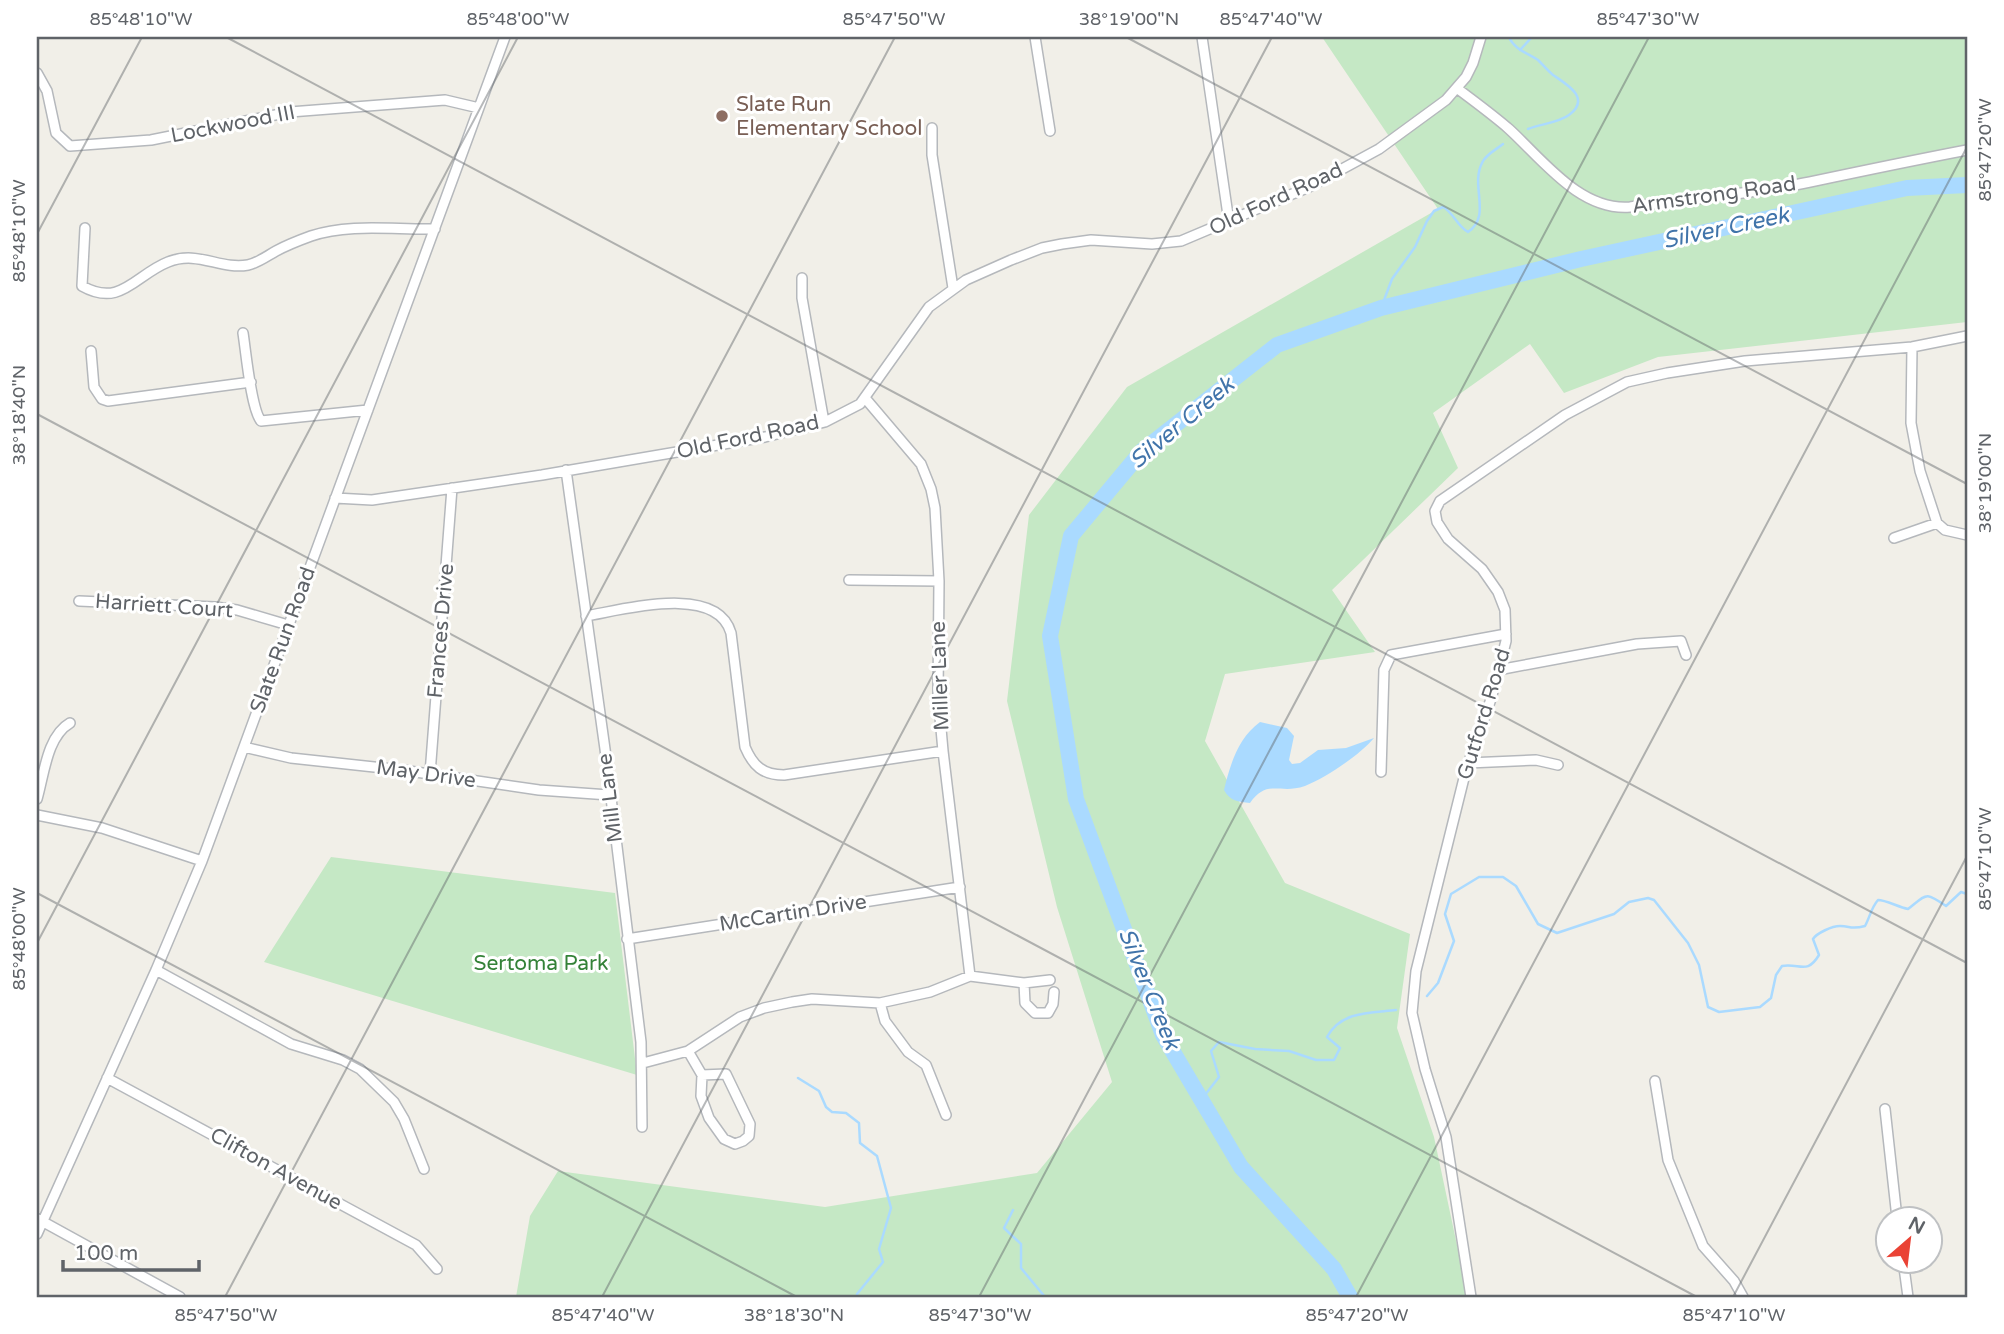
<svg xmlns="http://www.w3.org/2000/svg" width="2004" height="1334" font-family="'Varela Round',sans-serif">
<rect width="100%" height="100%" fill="#f1efe8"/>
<!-- green -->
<path fill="#c5e8c5" d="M 1322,37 L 1967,37 L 1967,322 L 1658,357 L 1564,393 L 1530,344 L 1433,413 L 1458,468 L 1332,590 L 1375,652 L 1225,674 L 1205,741 L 1285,883 L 1410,934 L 1397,1028 L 1434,1137 L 1468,1297 L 516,1297 L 530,1216 L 558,1171 L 825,1207 L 1037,1173 L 1112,1082 L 1057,907 L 1007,701 L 1029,515 L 1127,387 L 1438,209 Z
M 331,857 L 615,893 L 637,1075 L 264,962 Z"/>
<!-- water -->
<path fill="#aadaff" d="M 1260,722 L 1287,728 L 1294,736 L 1289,760 L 1292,764 L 1300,763 L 1318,750 L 1346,748 L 1374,738 C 1360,755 1325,778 1305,786 C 1279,795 1268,778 1250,803 C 1238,802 1230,801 1224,790 C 1230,765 1238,738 1260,722 Z"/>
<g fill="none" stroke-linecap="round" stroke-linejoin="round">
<!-- stream -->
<path stroke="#aadaff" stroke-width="2.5" d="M 1509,37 C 1514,49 1527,53 1538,60 C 1543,65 1548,71 1553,75 C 1566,84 1592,98 1569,115 C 1558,123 1540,124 1528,129
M 1520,50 L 1532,37
M 1381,308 L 1392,279 L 1415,247 L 1427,221 L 1434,211 L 1443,207 C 1454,213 1457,226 1468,232 C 1492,216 1470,186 1482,163 C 1485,155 1497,149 1503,144
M 1427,996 L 1438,983 L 1454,941 L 1445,914 L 1451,894 L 1479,877 L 1503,877 L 1516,886 L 1538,924 L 1557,933 L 1614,914 L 1629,902 L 1648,898 L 1654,900 L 1688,943 L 1699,965 L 1708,1007 L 1719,1012 L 1760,1007 L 1771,998 L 1776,975 L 1782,966 C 1800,963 1807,975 1819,955 L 1813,939 C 1817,933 1832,926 1840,926 C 1851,926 1850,930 1865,926 C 1870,917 1871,908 1878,900 C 1886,900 1898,907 1908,909 C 1927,894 1925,891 1946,906 L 1961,892 L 1967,894
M 798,1078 L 819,1091 L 826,1107 L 832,1112 L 846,1113 L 859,1123 L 860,1143 L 877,1156 L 891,1208 L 879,1249 L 883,1262 L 857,1294 L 857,1297
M 1201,1100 L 1219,1077 L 1211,1051 L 1219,1042 L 1255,1049 L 1289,1051 L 1316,1060 L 1334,1060 L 1340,1048 L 1327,1037 C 1341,1011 1370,1013 1396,1010
M 1013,1210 L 1004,1228 L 1021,1244 L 1021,1268 L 1045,1297"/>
<!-- river -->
<path stroke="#aadaff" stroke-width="16" d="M 1350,1297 L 1334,1269 L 1241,1167 L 1163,1035 L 1076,799 L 1050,636 L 1071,536 L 1142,451 L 1277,345 L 1381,308 L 1581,259 L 1907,188 L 1967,185"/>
<!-- minor casing -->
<g stroke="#b5b8bc" stroke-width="12">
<path id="minor" d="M 1035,37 L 1050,131
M 1202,37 L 1229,222
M 37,73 L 47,91 L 56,133 L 70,146 L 151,140 L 290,112 L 445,100 L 479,108
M 1458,89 C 1475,102 1493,115 1509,129 C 1543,160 1580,211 1630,207 C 1690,199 1751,194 1810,182 C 1862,171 1915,160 1967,150
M 932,128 L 932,155 L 953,288
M 85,228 L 82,286 C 121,308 135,275 168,262 C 198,250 220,270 248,265 C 258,263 267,256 276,251 C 287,245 300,240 311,236 C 349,223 395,230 435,229
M 802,278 L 802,298 L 824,422
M 243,333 C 246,352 251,409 261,421 L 368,410
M 1912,347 L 1911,423 L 1920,471 L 1937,523 L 1945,530 L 1967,535
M 91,351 L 94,387 L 102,399 L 108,401 L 251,382
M 865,398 L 921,464 L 931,489 L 935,508 L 939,581 L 938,695 L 943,751 L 970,976
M 566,470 L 605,749 L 641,1042 L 642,1127
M 335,498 L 372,500 L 542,475 L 765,437 L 825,422 L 860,404 L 929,307 L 966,280 L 1011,260 L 1042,248 L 1062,244 L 1091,240 L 1152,244 L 1181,241 L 1309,187 L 1379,149 L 1446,100 L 1466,77 L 1473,63 L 1481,37
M 1894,538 L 1937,523
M 849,580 L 939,581
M 79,601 L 215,607 L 237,610 L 288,625
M 586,616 C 622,610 717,583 731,633 L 745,747 C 753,766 763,775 784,775 L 943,751
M 1498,670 L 1637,644 L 1681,641 L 1686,655
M 244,747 L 291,758 L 402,770 L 539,790 L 609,795
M 1468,763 L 1536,760 L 1558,765
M 1381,772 L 1384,670 L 1391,655 L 1506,634
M 430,774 L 452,488
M 37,799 C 44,775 47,736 70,723
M 37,815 L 102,828 L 202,861
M 627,939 L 960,887
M 156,970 L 291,1044 L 343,1060 L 360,1069 L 394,1102 L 404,1119 L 424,1169
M 1024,983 L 1025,1003 L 1035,1013 L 1048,1013 L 1053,1004 L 1054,992
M 880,1003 L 885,1021 L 908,1052 L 926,1065 L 946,1115
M 688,1051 L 702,1075 L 701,1096 L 709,1118 L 724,1139 L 735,1144 L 743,1141 L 749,1136 L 750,1124 L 726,1074 L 702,1075
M 643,1063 L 688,1051 L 740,1017 L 764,1008 L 792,1002 L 812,999 L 880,1003 L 930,992 L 970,976 L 1024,983 L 1050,980
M 107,1078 L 416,1245 L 437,1269
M 1655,1081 L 1668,1160 L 1703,1246 L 1734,1281 L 1743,1297
M 1885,1109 L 1897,1218
M 38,1219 L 180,1297
M 37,1234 L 156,970 L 202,861 L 505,37
M 1903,1260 L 1908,1297
M 1471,1297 L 1446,1137 L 1425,1069 L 1412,1013 L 1416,971 L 1466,770 L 1491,699 L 1506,641 L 1505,610 L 1498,592 L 1482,569 L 1448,539 L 1437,522 L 1435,511 L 1440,501 L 1565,415 L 1627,382 L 1667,373 L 1745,361 L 1912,347 L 1967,336"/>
</g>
<!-- minor -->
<use href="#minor" stroke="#fff" stroke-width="9"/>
</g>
<!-- ticks -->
<path fill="none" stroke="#5f6368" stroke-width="2" stroke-opacity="0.45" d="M 226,37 L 1967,963M 1126,37 L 1967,484M 37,234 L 142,37M 37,414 L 1697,1297M 37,893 L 797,1297M 37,943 L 518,37M 225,1297 L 895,37M 602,1297 L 1272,37M 979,1297 L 1649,37M 1356,1297 L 1967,147M 1733,1297 L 1967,856"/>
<!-- markers -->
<circle fill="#8d6e63" stroke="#fff" stroke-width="2.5" cx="722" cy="116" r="7"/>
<g text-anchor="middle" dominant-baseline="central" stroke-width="6" stroke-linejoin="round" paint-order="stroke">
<!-- education labels -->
<g font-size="21" fill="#785e54" stroke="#fff" text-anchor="start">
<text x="736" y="104">Slate Run<tspan x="736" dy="24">Elementary School</tspan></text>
</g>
<!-- street labels -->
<g font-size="21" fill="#5f6368" stroke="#fff">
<text transform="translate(233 124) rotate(-11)">Lockwood III</text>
<text transform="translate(1714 195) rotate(-8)">Armstrong Road</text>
<text transform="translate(1276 199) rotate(-25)">Old Ford Road</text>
<text transform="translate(748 437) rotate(-12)">Old Ford Road</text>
<text transform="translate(164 606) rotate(4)">Harriett Court</text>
<text transform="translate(441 631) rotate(-85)">Frances Drive</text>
<text transform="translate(283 640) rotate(-70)">Slate Run Road</text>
<text transform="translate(940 676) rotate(-92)">Miller Lane</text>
<text transform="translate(1484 714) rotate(-73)">Gutford Road</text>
<text transform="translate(426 774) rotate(8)">May Drive</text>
<text transform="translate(610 798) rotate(-97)">Mill Lane</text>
<text transform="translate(793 913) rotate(-9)">McCartin Drive</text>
<text transform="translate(276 1169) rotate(29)">Clifton Avenue</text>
</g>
<!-- park labels -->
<g font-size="21" fill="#348238" stroke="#fff">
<text x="541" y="963">Sertoma Park</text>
</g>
<!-- water labels -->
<g font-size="23" font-style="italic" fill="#4174aa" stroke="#fff">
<text transform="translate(1726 228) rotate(-12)">Silver Creek</text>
<text transform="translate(1182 423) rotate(-40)">Silver Creek</text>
<text transform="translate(1149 989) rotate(68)">Silver Creek</text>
</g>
</g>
<!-- border -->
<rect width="2004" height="1334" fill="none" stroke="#ffffff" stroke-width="77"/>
<!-- north arrow -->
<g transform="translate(1909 1240) rotate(28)"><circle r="33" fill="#ffffff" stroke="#bfc1c3" stroke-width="2"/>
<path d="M0-5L12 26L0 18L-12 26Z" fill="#ea4335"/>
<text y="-10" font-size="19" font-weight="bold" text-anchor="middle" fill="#5f6368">N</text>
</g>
<!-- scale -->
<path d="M63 1260v10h136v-10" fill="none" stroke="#5f6368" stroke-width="3.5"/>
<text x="74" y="1260" font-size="21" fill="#5f6368" stroke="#ffffff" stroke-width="5" paint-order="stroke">100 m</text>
<rect x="38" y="38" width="1928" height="1258" fill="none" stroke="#5f6368" stroke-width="2.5"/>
<g font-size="18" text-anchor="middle" fill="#5f6368">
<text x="141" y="25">85°48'10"W</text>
<text x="518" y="25">85°48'00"W</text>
<text x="894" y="25">85°47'50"W</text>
<text x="1129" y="25">38°19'00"N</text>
<text x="1271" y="25">85°47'40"W</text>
<text x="1648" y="25">85°47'30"W</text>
<text transform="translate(1985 150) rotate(-90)" y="6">85°47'20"W</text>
<text transform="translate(19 231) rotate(-90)" y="6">85°48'10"W</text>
<text transform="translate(19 415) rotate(-90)" y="6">38°18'40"N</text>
<text transform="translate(1985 483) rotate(-90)" y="6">38°19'00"N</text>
<text transform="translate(1985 859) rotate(-90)" y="6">85°47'10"W</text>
<text transform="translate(19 939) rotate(-90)" y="6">85°48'00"W</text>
<text x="226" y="1321">85°47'50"W</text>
<text x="603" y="1321">85°47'40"W</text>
<text x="794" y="1321">38°18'30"N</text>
<text x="980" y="1321">85°47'30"W</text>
<text x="1357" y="1321">85°47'20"W</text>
<text x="1734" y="1321">85°47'10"W</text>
</g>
</svg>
